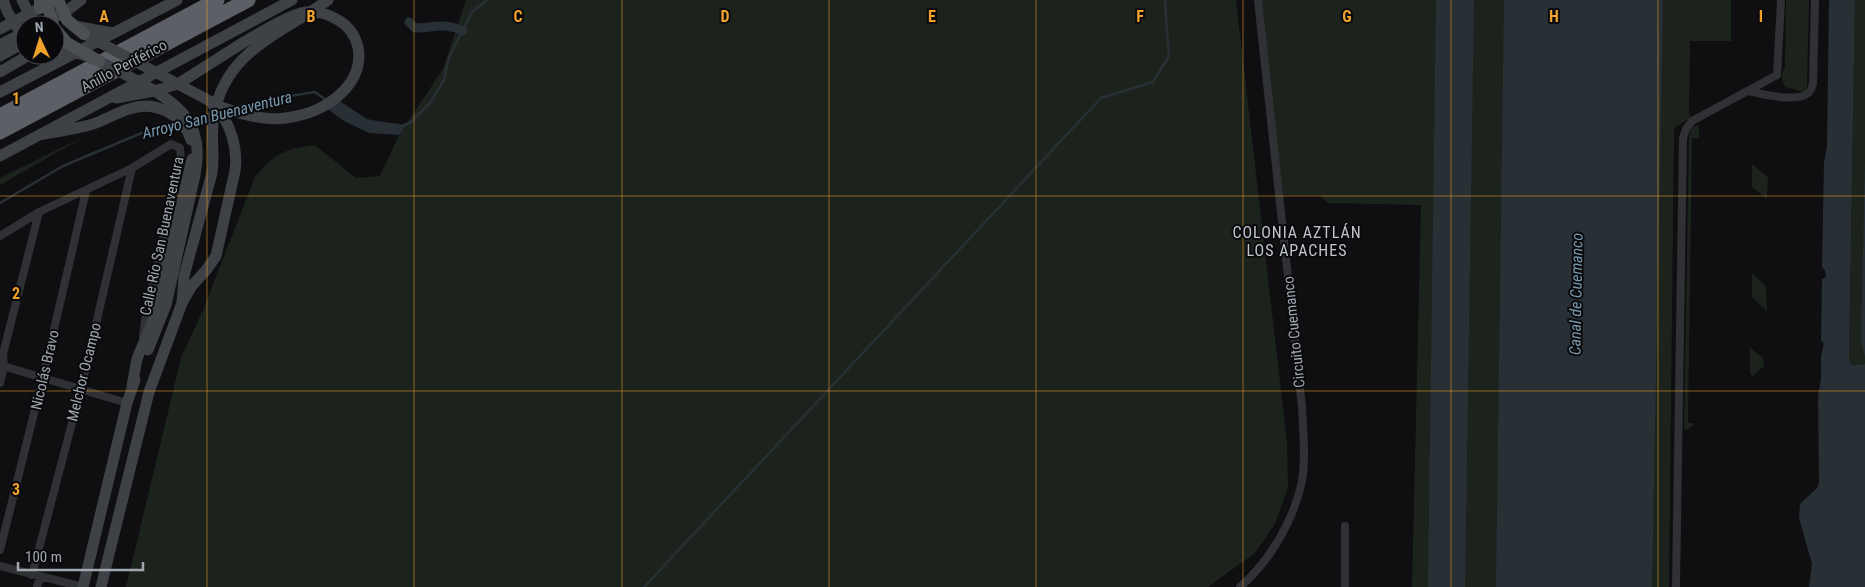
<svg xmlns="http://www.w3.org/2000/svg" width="1865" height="587" font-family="'Roboto Condensed',sans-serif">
<rect width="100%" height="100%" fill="#0f0f11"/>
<!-- green -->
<path fill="#1c231c" d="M 466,0 L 1236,0 L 1287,443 L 1288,487 L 1275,524 L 1255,553 L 1208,587 L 126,587 L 181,358 L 203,310 L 255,177 C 275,153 285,149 315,145 L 356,178 L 380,176 L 399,135 L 443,69 Z
M 1260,0 L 1731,0 L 1731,41 L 1690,41 L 1689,113 L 1690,118 L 1674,128 L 1669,587 L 1412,587 L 1421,205 L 1328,203 L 1320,195 L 1283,195 Z
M 1786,0 L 1809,0 L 1807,86 L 1804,92 L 1786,87 C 1780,80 1781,75 1785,67 Z
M 1855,0 L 1865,0 L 1865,364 L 1852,365 L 1849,359 Z
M 1697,125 L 1699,126 L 1699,138 L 1692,138 L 1688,423 L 1693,423 L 1693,425 L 1687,430 L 1684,429 L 1689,134 L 1692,128 Z
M 87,135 L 0,185 L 0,178 Z
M 1752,164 L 1768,177 L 1767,199 L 1752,187 Z
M 1752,273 L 1766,286 L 1767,311 L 1752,297 Z
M 1750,348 L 1763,358 L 1764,366 L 1753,376 L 1750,374 Z"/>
<!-- water -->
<path fill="#283036" d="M 1436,0 L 1474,0 L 1465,587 L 1428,587 Z
M 1504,0 L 1663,0 L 1652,587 L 1496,587 Z
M 1829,0 L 1855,0 L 1849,359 L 1852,365 L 1865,364 L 1865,587 L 1809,587 L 1812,564 L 1799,518 L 1800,504 L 1817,488 L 1819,483 L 1818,396 L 1821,379 L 1821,357 L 1824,343 L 1821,341 L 1822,279 L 1826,277 L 1825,270 L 1822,267 L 1824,163 L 1827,146 Z
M 335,98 L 367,119 L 377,121 L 406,125 L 399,135 L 369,133 L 344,121 L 325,107 Z
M 1865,160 L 1865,357 L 1861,341 Z"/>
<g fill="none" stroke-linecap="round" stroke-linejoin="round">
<!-- stream -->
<path stroke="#283036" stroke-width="2.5" d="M 236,107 L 259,101 L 315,92 L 326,100
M 190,118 L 211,113
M 404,125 L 410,123 L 430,103 L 444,80 L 449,57 L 472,12 L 487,0
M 0,203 L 63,166 L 156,127 L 175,122
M 644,587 L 1101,98 L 1153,82 L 1169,56 L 1165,0"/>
<!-- canal -->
<path stroke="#283036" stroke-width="9" d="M 409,22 L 415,28 C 433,28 445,22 463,31"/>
<!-- street -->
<path stroke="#303135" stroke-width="8" d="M 1748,91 C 1761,94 1801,104 1810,91 C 1812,89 1812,86 1813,84 L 1815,0
M 0,236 L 39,212 L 132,168 L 171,144 L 180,148 L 181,159 L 146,314 L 143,336
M 0,365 L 127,403
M 0,383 L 4,366 L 3,354 L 39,212
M 0,550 L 43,377 L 86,191
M 0,566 L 83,587
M 32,575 L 81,389 L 132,168
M 37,587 L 40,577
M 1240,587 C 1270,561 1294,520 1302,481 C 1306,457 1303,431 1302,407 L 1258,0
M 1345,587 L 1345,526
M 1676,587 L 1683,138 L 1686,129 L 1692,121 L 1777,75 L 1781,0"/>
<!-- secondary -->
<path stroke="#3e4145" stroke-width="11" d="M 3,0 L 7,11 L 21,34
M 22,0 L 32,19
M 38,25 L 64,13 L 81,0
M 74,26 L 113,33
M 0,29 L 47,4
M 0,45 L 25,32
M 0,56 L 25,42
M 0,72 L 29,55
M 0,92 L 177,0
M 116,98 L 154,91 L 178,84 L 244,42
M 39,135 C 57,132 76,129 93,124 C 105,120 116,113 129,109 C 155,100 183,114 191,140
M 0,156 L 292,0
M 132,386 L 137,359 L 155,315 L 192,159
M 83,587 L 127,403 L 135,380
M 101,587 L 149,392 L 182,303 L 184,276 L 212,173 C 215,153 210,134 214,115 C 226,50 280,35 328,0"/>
<!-- primary -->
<path stroke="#4c4f54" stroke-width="12" d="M 40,8 L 40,0"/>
<!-- highway -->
<path stroke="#5c6066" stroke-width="15" d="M 0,116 L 217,0
M 0,132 L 248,0"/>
<!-- secondary-bridge -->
<path stroke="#3e4145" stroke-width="11" d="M 84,34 L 221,107 C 244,115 268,122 292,117 C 325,112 365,85 358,47 C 355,35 349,26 338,20 C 328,14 318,11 306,12 C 288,15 260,33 244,42
M 55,49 C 81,51 104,63 126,75 C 170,99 207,116 195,175 L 166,305 L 148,350
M 182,303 L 191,287 L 207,269 L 216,256 L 235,171 C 238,149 231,121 213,105"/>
<!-- primary-bridge -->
<path stroke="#4c4f54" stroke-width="12" d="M 46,0 L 53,25
M 58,0 L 67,20 L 84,34
M 55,29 L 67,43 L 99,61"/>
</g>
<!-- grid -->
<path fill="none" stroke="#efa129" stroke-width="1" stroke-opacity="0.55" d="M 207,0 L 207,587M 414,0 L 414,587M 622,0 L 622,587M 829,0 L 829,587M 1036,0 L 1036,587M 1243,0 L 1243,587M 1451,0 L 1451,587M 1658,0 L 1658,587M 0,196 L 1865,196M 0,391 L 1865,391"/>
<g text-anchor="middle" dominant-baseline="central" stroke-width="4" stroke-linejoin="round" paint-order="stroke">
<!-- street labels -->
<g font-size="15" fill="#a0a7b1" stroke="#0a0a0c">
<text transform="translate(124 66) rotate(-28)">Anillo Periférico</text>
<text transform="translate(162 236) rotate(-78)">Calle Río San Buenaventura</text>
<text transform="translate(1294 332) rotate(-96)">Circuito Cuemanco</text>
<text transform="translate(45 370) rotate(-77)">Nicolás Bravo</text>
<text transform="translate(84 372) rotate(-76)">Melchor Ocampo</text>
</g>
<!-- water labels -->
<g font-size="16" font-style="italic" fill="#7797ad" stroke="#0a0a0c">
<text transform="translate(217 115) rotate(-14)">Arroyo San Buenaventura</text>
<text transform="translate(1576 294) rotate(-89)">Canal de Cuemanco</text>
</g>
<!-- neighbourhood labels -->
<g font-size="16" letter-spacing="1" fill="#c1c5ce" stroke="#0a0a0c">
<text x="1297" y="232">COLONIA AZTLÁN<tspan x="1297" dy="18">LOS APACHES</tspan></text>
</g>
</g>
<g font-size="16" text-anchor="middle" font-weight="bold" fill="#efa129" stroke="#0a0a0c" stroke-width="4" stroke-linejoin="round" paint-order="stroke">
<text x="104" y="22">A</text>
<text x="311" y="22">B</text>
<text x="518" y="22">C</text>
<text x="725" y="22">D</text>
<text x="932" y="22">E</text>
<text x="1140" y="22">F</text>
<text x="1347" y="22">G</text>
<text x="1554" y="22">H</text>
<text x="1761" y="22">I</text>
<text x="16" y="104">1</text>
<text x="16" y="299">2</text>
<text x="16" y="495">3</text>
</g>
<!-- north arrow -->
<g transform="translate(40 40) rotate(356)"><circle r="24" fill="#0a0a0c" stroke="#46494e"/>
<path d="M0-4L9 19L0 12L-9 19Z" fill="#efa129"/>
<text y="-8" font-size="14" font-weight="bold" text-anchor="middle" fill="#a0a7b1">N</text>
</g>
<!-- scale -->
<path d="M18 562v8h125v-8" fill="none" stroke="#a0a7b1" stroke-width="2.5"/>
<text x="25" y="562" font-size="15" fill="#a0a7b1" stroke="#0a0a0c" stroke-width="4" paint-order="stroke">100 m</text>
</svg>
